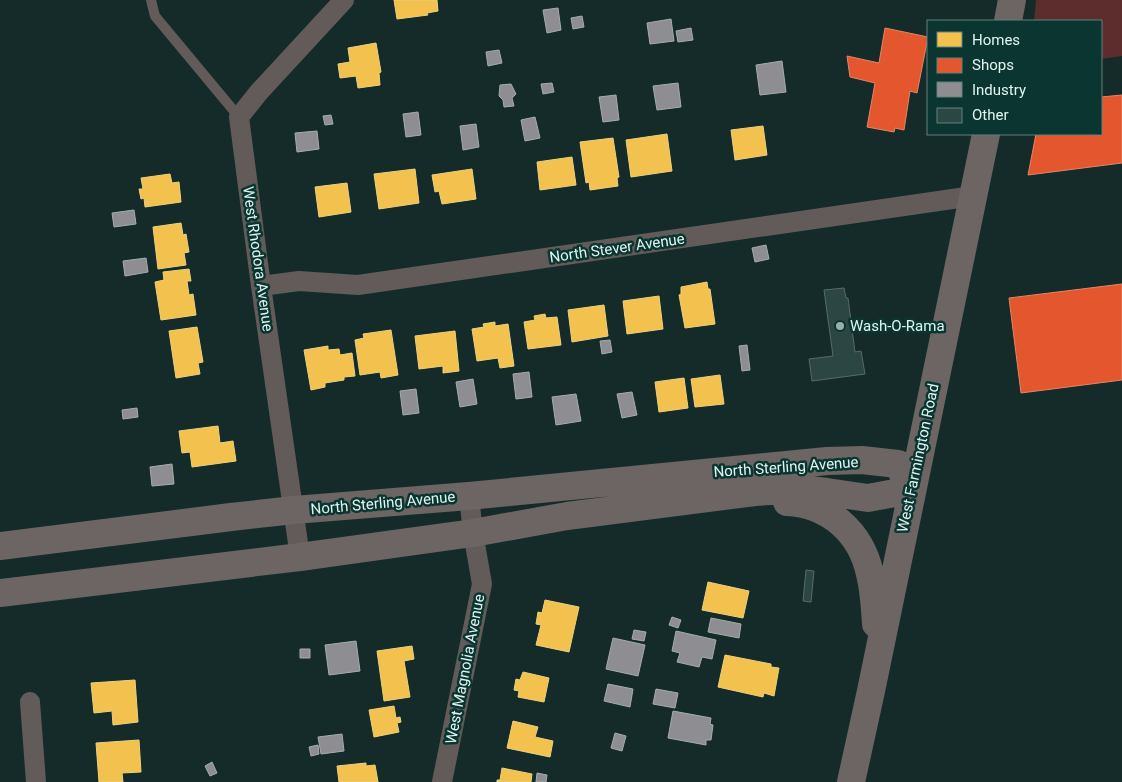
<svg xmlns="http://www.w3.org/2000/svg" width="1122" height="782" font-family="Roboto,sans-serif">
<rect width="100%" height="100%" fill="#152b29"/>
<!-- green -->
<path fill="#5d2d2d" d="M 1036,0 L 1122,0 L 1122,56 L 1101,59 L 1101,21 L 1034,21 Z"/>
<!-- homes -->
<path fill="#f2c14e" stroke="#edd17f" d="M 394,0 L 437,0 L 438,11 L 427,13 L 428,15 L 397,19 Z
M 376,43 L 381,72 L 379,73 L 380,85 L 358,88 L 356,76 L 340,78 L 338,64 L 350,62 L 348,48 Z
M 763,126 L 767,155 L 735,160 L 731,130 Z
M 667,134 L 672,171 L 631,177 L 626,140 Z
M 613,138 L 619,177 L 617,178 L 618,186 L 590,190 L 589,182 L 586,183 L 580,142 Z
M 572,157 L 576,185 L 540,190 L 537,162 Z
M 415,169 L 419,203 L 379,209 L 374,174 Z
M 472,169 L 476,199 L 442,204 L 439,191 L 435,192 L 432,175 Z
M 170,174 L 172,183 L 179,182 L 181,202 L 145,207 L 144,198 L 141,199 L 139,189 L 143,189 L 141,178 Z
M 347,183 L 351,212 L 319,217 L 315,187 Z
M 181,223 L 183,235 L 186,234 L 189,252 L 184,253 L 186,265 L 158,269 L 153,227 Z
M 189,269 L 191,281 L 187,281 L 189,295 L 193,294 L 196,315 L 161,320 L 155,282 L 164,280 L 163,272 Z
M 707,282 L 708,289 L 710,289 L 715,324 L 685,328 L 679,295 L 681,294 L 681,287 Z
M 659,296 L 663,329 L 627,334 L 623,301 Z
M 604,305 L 608,336 L 572,342 L 568,310 Z
M 545,314 L 546,318 L 557,317 L 561,345 L 528,349 L 524,322 L 535,320 L 534,316 Z
M 495,322 L 495,326 L 508,324 L 514,366 L 500,368 L 498,358 L 477,361 L 472,329 L 484,327 L 483,324 Z
M 197,327 L 203,362 L 198,363 L 200,374 L 176,378 L 169,331 Z
M 391,330 L 398,375 L 381,378 L 380,372 L 360,375 L 355,340 L 364,338 L 363,334 Z
M 455,331 L 459,371 L 443,373 L 443,366 L 419,369 L 415,336 Z
M 328,346 L 328,350 L 339,349 L 340,355 L 352,353 L 355,376 L 344,377 L 344,380 L 325,383 L 325,387 L 311,390 L 304,350 Z
M 720,375 L 724,404 L 695,407 L 691,379 Z
M 684,378 L 688,408 L 659,412 L 655,382 Z
M 218,426 L 220,443 L 233,441 L 236,461 L 192,467 L 190,452 L 182,453 L 179,431 Z
M 708,582 L 749,591 L 743,618 L 702,610 Z
M 545,600 L 579,607 L 569,652 L 536,645 L 541,625 L 536,624 L 538,612 L 542,613 Z
M 412,646 L 414,659 L 404,661 L 410,697 L 384,701 L 377,651 Z
M 725,655 L 771,664 L 771,667 L 779,668 L 774,696 L 764,693 L 763,697 L 718,687 Z
M 523,672 L 549,678 L 544,702 L 518,697 L 519,691 L 514,690 L 516,679 L 520,680 Z
M 135,680 L 138,722 L 113,725 L 112,711 L 94,713 L 91,683 Z
M 394,706 L 396,718 L 400,717 L 401,722 L 397,723 L 399,732 L 374,737 L 369,710 Z
M 513,721 L 538,727 L 535,737 L 553,741 L 550,757 L 507,748 Z
M 139,740 L 141,772 L 122,773 L 123,782 L 99,782 L 96,743 Z
M 366,763 L 366,766 L 375,765 L 378,782 L 339,782 L 337,766 Z
M 502,768 L 532,774 L 531,782 L 497,782 L 497,780 L 500,780 Z"/>
<!-- shops -->
<path fill="#e4572e" stroke="#e38668" d="M 885,28 L 928,37 L 917,93 L 910,91 L 904,130 L 895,128 L 894,132 L 867,127 L 875,83 L 850,77 L 847,56 L 879,63 Z
M 1122,95 L 1122,163 L 1028,175 L 1036,134 L 1101,134 L 1101,97 Z
M 1122,284 L 1122,380 L 1021,393 L 1009,298 Z"/>
<!-- industry -->
<path fill="#8d8d92" stroke="#a6acae" d="M 558,8 L 561,30 L 547,33 L 543,10 Z
M 582,16 L 584,27 L 573,29 L 571,18 Z
M 671,19 L 674,41 L 650,44 L 647,23 Z
M 691,28 L 693,40 L 678,42 L 676,31 Z
M 499,50 L 502,63 L 488,66 L 486,52 Z
M 782,61 L 786,92 L 760,95 L 756,65 Z
M 552,83 L 554,92 L 543,94 L 541,84 Z
M 678,83 L 681,107 L 657,110 L 653,86 Z
M 511,84 L 516,94 L 512,98 L 514,106 L 504,107 L 503,100 L 499,96 L 500,85 Z
M 616,95 L 619,120 L 603,122 L 599,97 Z
M 418,112 L 421,135 L 406,137 L 403,114 Z
M 331,115 L 333,124 L 325,125 L 323,116 Z
M 535,117 L 540,138 L 525,141 L 521,120 Z
M 476,124 L 479,147 L 463,150 L 460,126 Z
M 317,131 L 319,149 L 297,152 L 295,133 Z
M 134,210 L 136,224 L 114,227 L 112,213 Z
M 766,245 L 769,259 L 755,262 L 752,248 Z
M 146,258 L 148,272 L 125,276 L 123,261 Z
M 610,340 L 612,352 L 602,354 L 600,341 Z
M 747,345 L 750,370 L 742,371 L 739,346 Z
M 529,372 L 532,397 L 516,399 L 513,374 Z
M 473,379 L 477,404 L 460,407 L 456,382 Z
M 416,389 L 419,413 L 403,415 L 400,391 Z
M 632,392 L 637,415 L 622,418 L 617,394 Z
M 576,394 L 581,421 L 556,425 L 552,397 Z
M 137,408 L 138,417 L 123,419 L 122,410 Z
M 172,464 L 174,484 L 152,486 L 150,467 Z
M 672,617 L 681,620 L 678,628 L 669,625 Z
M 711,618 L 741,624 L 739,638 L 708,632 Z
M 634,630 L 646,632 L 644,641 L 632,639 Z
M 676,631 L 716,640 L 712,659 L 702,657 L 699,667 L 677,662 L 680,653 L 672,651 Z
M 613,638 L 645,645 L 638,676 L 606,669 Z
M 356,641 L 360,671 L 329,675 L 325,645 Z
M 300,649 L 310,649 L 310,658 L 300,658 Z
M 608,684 L 633,689 L 630,707 L 604,701 Z
M 656,689 L 678,693 L 675,708 L 653,704 Z
M 673,711 L 711,718 L 710,724 L 713,725 L 711,740 L 706,740 L 706,745 L 668,738 Z
M 615,733 L 626,736 L 622,751 L 611,748 Z
M 342,734 L 344,751 L 321,754 L 318,737 Z
M 318,745 L 319,754 L 311,756 L 309,747 Z
M 212,762 L 217,773 L 210,776 L 205,766 Z
M 537,773 L 547,775 L 546,782 L 536,782 Z"/>
<!-- building -->
<path fill="#2c4644" stroke="#586a68" d="M 844,288 L 846,298 L 848,298 L 855,352 L 861,351 L 865,374 L 812,381 L 809,359 L 833,356 L 824,290 Z
M 806,570 L 814,571 L 811,602 L 803,601 Z"/>
<g fill="none" stroke-linecap="round" stroke-linejoin="round">
<!-- service -->
<path stroke="#625b59" stroke-width="10" d="M 151,0 L 155,16 L 239,117"/>
<!-- minor -->
<path stroke="#625b59" stroke-width="20" d="M 261,286 L 299,281 L 358,285 L 973,196
M 300,557 L 261,286 L 239,117 L 259,92 L 344,0
M 30,702 L 36,782
M 442,782 L 482,584 L 473,533 L 469,496"/>
<!-- secondary -->
<path stroke="#6d6464" stroke-width="28" d="M 1008,21 L 1012,0
M 787,502 C 829,504 861,532 870,574 C 874,590 875,607 876,624
M 0,546 L 231,517 L 294,510 L 469,496 L 827,461 L 862,460 L 898,464 L 911,490
M 0,593 L 300,557 L 473,533 L 567,516 L 755,492 L 801,489 L 827,492 L 868,498 L 911,490
M 851,782 L 871,691 L 986,134"/>
</g>
<!-- markers -->
<circle fill="#99aeab" stroke="#0b3530" stroke-width="2" cx="840" cy="326" r="5"/>
<g text-anchor="middle" dominant-baseline="central" stroke-width="5" stroke-linejoin="round" paint-order="stroke">
<!-- street labels -->
<g font-size="15" fill="#e0f5f1" stroke="#0b3530">
<text transform="translate(617 248) rotate(-8)">North Stever Avenue</text>
<text transform="translate(258 259) rotate(82)">West Rhodora Avenue</text>
<text transform="translate(918 458) rotate(-78)">West Farmington Road</text>
<text transform="translate(786 467) rotate(-4)">North Sterling Avenue</text>
<text transform="translate(383 503) rotate(-5)">North Sterling Avenue</text>
<text transform="translate(465 669) rotate(-79)">West Magnolia Avenue</text>
</g>
<!-- poi labels -->
<g font-size="15" fill="#e0f5f1" stroke="#0b3530" text-anchor="start">
<text x="850" y="326">Wash-O-Rama</text>
</g>
</g>
<!-- legend -->
<rect x="927" y="20" width="175" height="115" fill="#0b3530" stroke="#60827d"/>
<rect x="937" y="32" width="25" height="15" fill="#f2c14e" stroke="#60827d"/>
<text x="972" y="45" font-size="15" fill="#e0f5f1">Homes</text>
<rect x="937" y="58" width="25" height="15" fill="#e4572e" stroke="#60827d"/>
<text x="972" y="70" font-size="15" fill="#e0f5f1">Shops</text>
<rect x="937" y="82" width="25" height="15" fill="#8d8d92" stroke="#60827d"/>
<text x="972" y="95" font-size="15" fill="#e0f5f1">Industry</text>
<rect x="937" y="108" width="25" height="15" fill="#2c4644" stroke="#60827d"/>
<text x="972" y="120" font-size="15" fill="#e0f5f1">Other</text>
</svg>
